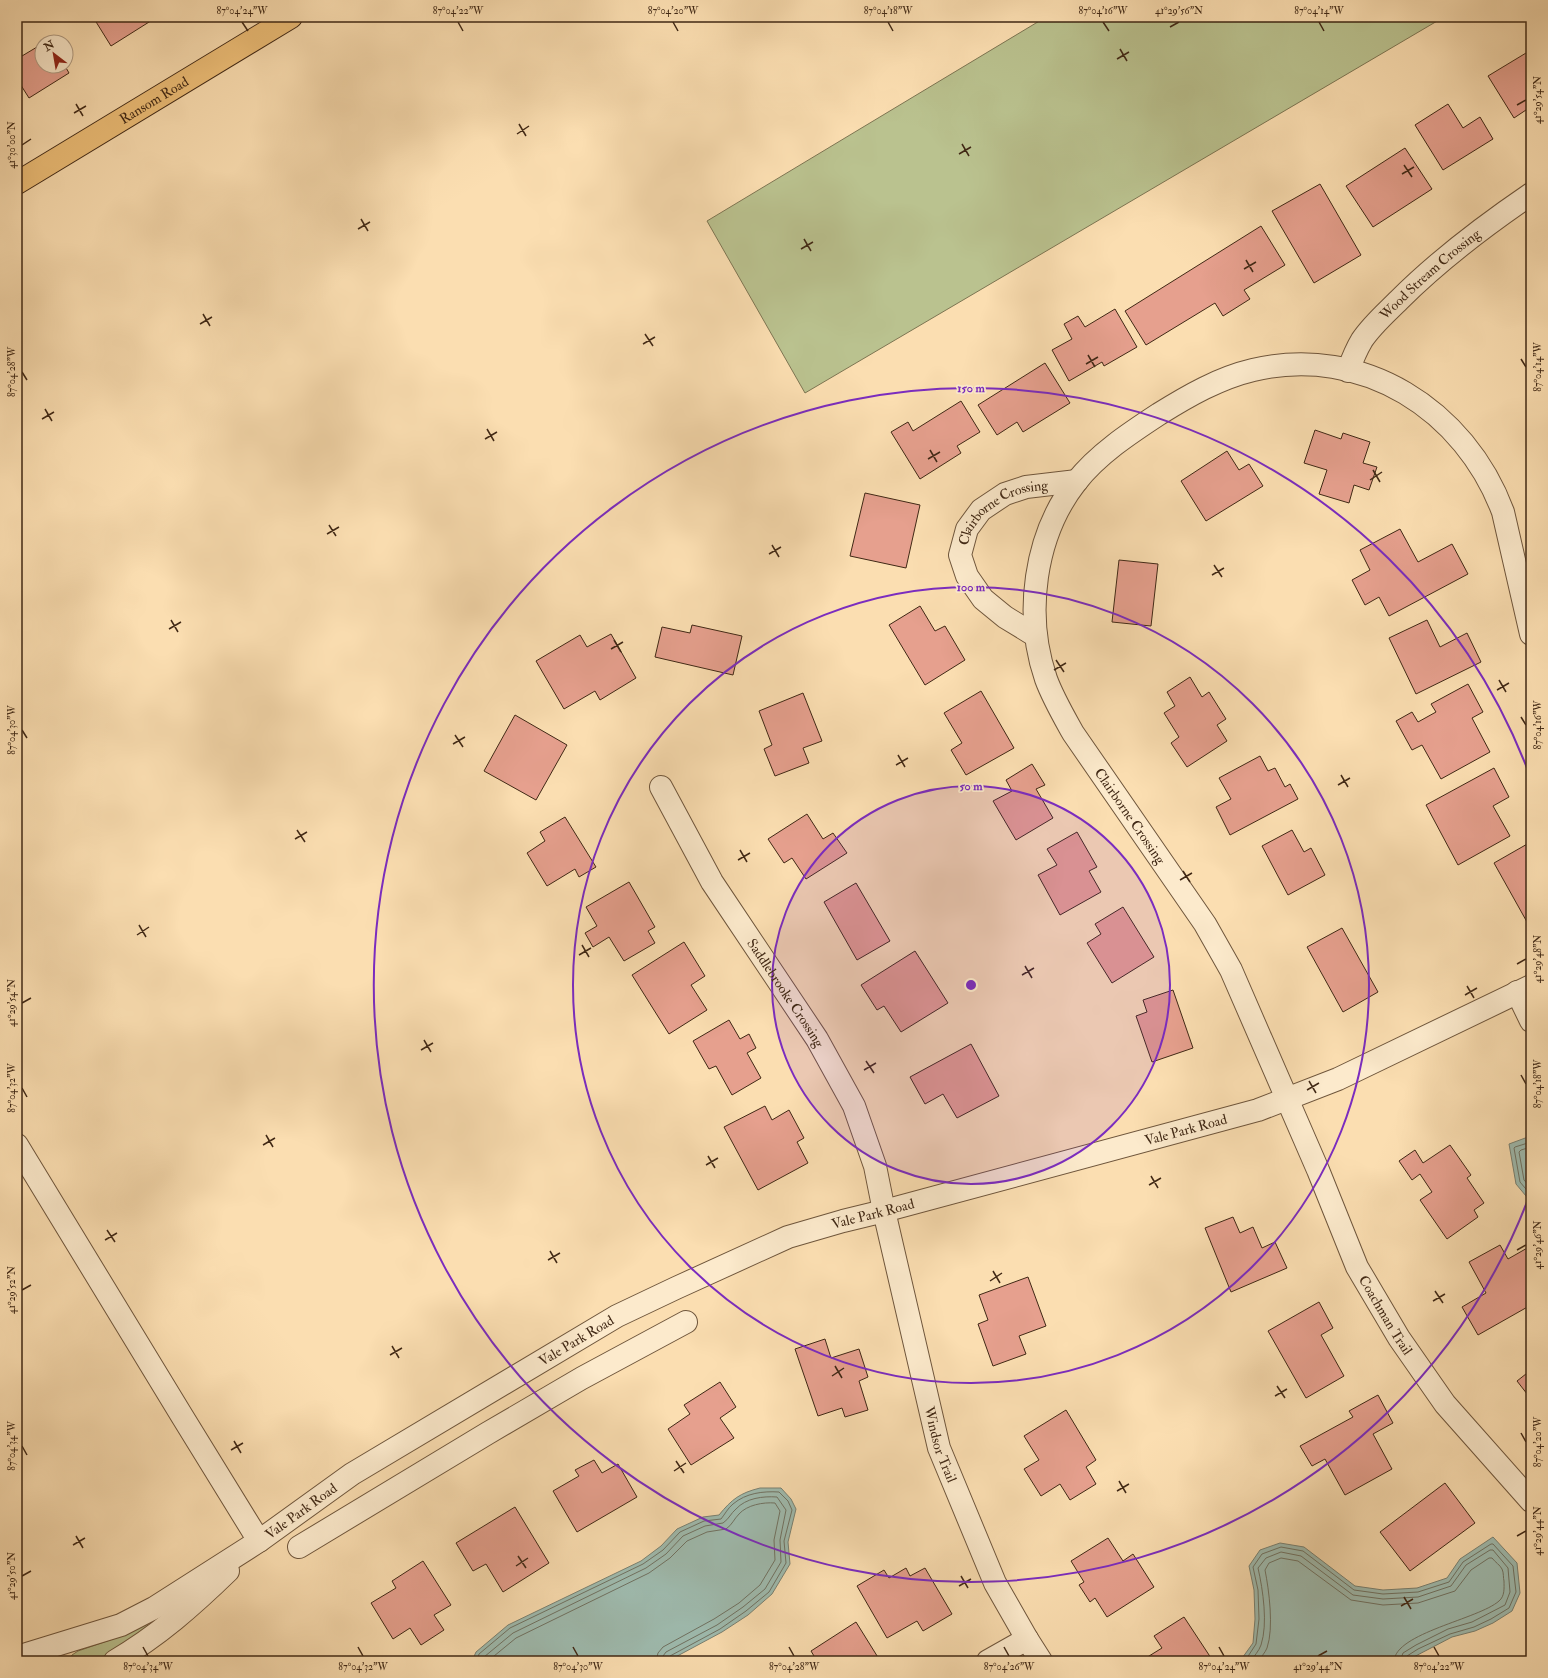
<svg xmlns="http://www.w3.org/2000/svg" width="1548" height="1678" font-family="'IM FELL Double Pica',serif">
<rect width="100%" height="100%" fill="#fbdeb1"/>
<filter id="stains"><feTurbulence type="fractalNoise" baseFrequency=".005" numOctaves="4"/><feColorMatrix values="0 0 0 0 .2 0 0 0 0 .09 0 0 0 0 .02 0 0 0 .5 -.17"/></filter>
<radialGradient id="worn" r=".72"><stop offset=".6" stop-color="#630" stop-opacity="0"/><stop offset="1" stop-color="#630" stop-opacity=".3"/></radialGradient>
<!-- green -->
<path fill="#bac28f" stroke="#7d7552" d="M 1046,17 L 1444,17 L 805,393 L 707,221 Z
M 146,1623 L 150,1630 L 101,1661 L 69,1661 L 72,1655 L 78,1651 L 113,1639 Z"/>
<!-- water -->
<path fill="#9fbcb0" stroke="#798172" d="M 1528,1137 L 1531,1138 L 1531,1202 L 1516,1184 L 1509,1144 Z
M 760,1488 L 781,1488 L 791,1499 L 796,1509 L 788,1542 L 790,1564 L 772,1594 L 748,1615 L 722,1632 L 668,1661 L 472,1661 L 476,1652 L 508,1625 L 641,1561 L 661,1546 L 677,1529 L 703,1517 L 719,1515 C 732,1499 740,1493 760,1488 Z
M 1493,1537 L 1517,1563 L 1520,1593 L 1512,1611 L 1493,1623 L 1475,1631 L 1452,1637 L 1406,1661 L 1240,1661 L 1253,1643 L 1255,1619 L 1254,1590 L 1249,1566 L 1260,1550 L 1280,1543 L 1304,1547 L 1355,1586 L 1383,1590 L 1417,1588 L 1447,1578 L 1460,1559 Z"/>
<g fill="none" stroke-linecap="round" stroke-linejoin="round">
<!-- shore -->
<path stroke="#707262" stroke-width="1" d="M 1531,1142 L 1515,1147 L 1514,1148 L 1520,1182 L 1531,1195
M 1531,1147 L 1521,1150 L 1519,1152 L 1524,1180 L 1531,1188
M 477,1661 L 479,1654 L 510,1628 L 643,1564 L 663,1550 L 680,1532 L 704,1521 L 721,1519 C 725,1514 728,1508 733,1504 C 746,1493 763,1491 779,1492 L 788,1501 L 792,1510 L 784,1541 L 786,1563 L 769,1592 L 746,1611 L 720,1629 L 670,1656 L 667,1661
M 482,1661 L 484,1657 L 513,1633 L 646,1568 L 666,1554 L 683,1536 L 705,1526 L 723,1523 C 729,1519 731,1513 736,1509 C 746,1498 763,1496 777,1497 L 786,1510 L 780,1540 L 781,1562 L 765,1589 L 743,1607 L 717,1625 L 666,1652 L 663,1656 L 662,1661
M 488,1661 L 516,1638 L 649,1573 L 670,1558 L 687,1541 L 707,1532 L 726,1529 C 732,1525 734,1519 739,1514 C 747,1505 763,1502 775,1503 L 780,1511 L 774,1540 L 775,1560 L 760,1585 L 739,1603 L 714,1619 L 663,1647 L 658,1653 L 656,1661
M 1245,1661 L 1256,1644 L 1259,1619 L 1258,1590 L 1253,1567 L 1262,1554 L 1281,1547 L 1303,1551 L 1354,1590 L 1383,1594 L 1418,1592 L 1449,1582 L 1463,1562 L 1491,1544 L 1493,1544 L 1513,1566 L 1516,1592 L 1509,1608 L 1491,1619 L 1474,1627 L 1450,1634 L 1418,1649 L 1407,1656 L 1405,1661
M 1251,1661 C 1254,1656 1259,1651 1261,1645 C 1268,1624 1263,1590 1258,1568 L 1266,1558 L 1281,1552 L 1301,1556 L 1353,1595 L 1383,1599 L 1418,1597 L 1451,1586 L 1466,1565 L 1490,1550 L 1493,1550 L 1508,1568 L 1510,1592 L 1505,1605 L 1472,1622 L 1448,1629 L 1416,1645 L 1403,1653 L 1400,1661
M 1258,1661 C 1261,1657 1265,1653 1267,1648 C 1274,1628 1269,1590 1265,1570 L 1269,1563 L 1281,1558 L 1298,1561 L 1351,1600 L 1383,1605 L 1418,1603 L 1455,1591 L 1471,1570 L 1489,1558 L 1492,1558 C 1495,1562 1500,1565 1502,1569 C 1504,1573 1503,1578 1504,1581 C 1504,1588 1505,1596 1499,1601 C 1479,1619 1395,1633 1394,1661"/>
</g>
<!-- building -->
<path fill="#e6a08e" stroke="#402815" d="M 93,17 L 157,17 L 111,46 Z
M 42,44 L 42,66 L 65,66 L 69,73 L 29,98 L 17,79 L 17,59 Z
M 1531,50 L 1531,118 L 1526,110 L 1514,118 L 1488,76 Z
M 1448,104 L 1463,128 L 1480,117 L 1493,139 L 1443,170 L 1415,125 Z
M 1405,148 L 1432,189 L 1373,227 L 1346,186 Z
M 1320,184 L 1361,255 L 1314,283 L 1272,211 Z
M 1261,226 L 1285,265 L 1244,290 L 1250,299 L 1223,316 L 1215,303 L 1146,345 L 1125,311 Z
M 1115,309 L 1137,347 L 1104,366 L 1102,362 L 1069,381 L 1052,350 L 1072,339 L 1064,324 L 1078,316 L 1085,327 Z
M 1045,363 L 1070,403 L 1023,432 L 1017,422 L 997,435 L 978,405 Z
M 961,401 L 980,432 L 957,446 L 961,453 L 920,479 L 891,432 L 908,422 L 913,431 Z
M 1315,430 L 1341,439 L 1343,433 L 1370,442 L 1363,463 L 1377,467 L 1369,490 L 1354,485 L 1349,503 L 1319,494 L 1327,470 L 1304,463 Z
M 1227,451 L 1239,470 L 1249,464 L 1263,486 L 1206,521 L 1181,481 Z
M 865,493 L 920,505 L 906,568 L 850,556 Z
M 1400,529 L 1418,562 L 1452,544 L 1468,574 L 1389,616 L 1379,597 L 1365,605 L 1352,580 L 1370,570 L 1360,550 Z
M 1119,560 L 1158,564 L 1151,626 L 1112,622 Z
M 920,606 L 935,631 L 945,626 L 965,660 L 925,685 L 889,625 Z
M 1427,620 L 1440,647 L 1467,633 L 1481,662 L 1416,694 L 1389,638 Z
M 692,625 L 742,636 L 733,675 L 655,657 L 662,627 L 690,633 Z
M 611,634 L 636,678 L 600,700 L 595,691 L 564,709 L 536,661 L 580,635 L 587,647 Z
M 1190,677 L 1202,697 L 1209,692 L 1226,719 L 1217,725 L 1227,741 L 1187,767 L 1171,743 L 1179,737 L 1164,713 L 1175,706 L 1167,692 Z
M 1468,684 L 1483,712 L 1472,718 L 1490,752 L 1441,779 L 1422,745 L 1412,750 L 1396,721 L 1412,712 L 1418,722 L 1436,712 L 1431,704 Z
M 981,691 L 1014,748 L 966,775 L 951,750 L 962,743 L 944,713 Z
M 803,693 L 822,741 L 803,748 L 809,763 L 775,776 L 764,749 L 772,745 L 759,711 Z
M 515,715 L 567,745 L 536,800 L 484,771 Z
M 1260,756 L 1268,771 L 1275,768 L 1285,787 L 1290,784 L 1298,799 L 1230,835 L 1216,807 L 1231,799 L 1219,778 Z
M 1032,764 L 1045,785 L 1036,789 L 1053,818 L 1016,840 L 993,801 L 1012,791 L 1006,780 Z
M 1494,768 L 1509,797 L 1493,806 L 1510,836 L 1458,865 L 1426,805 Z
M 807,814 L 823,839 L 833,833 L 847,853 L 806,879 L 792,858 L 784,863 L 768,839 Z
M 565,817 L 596,867 L 579,877 L 575,869 L 547,886 L 527,853 L 545,841 L 540,832 Z
M 1292,830 L 1304,852 L 1311,848 L 1325,875 L 1288,895 L 1262,846 Z
M 1077,832 L 1097,867 L 1089,871 L 1101,892 L 1060,915 L 1038,875 L 1057,865 L 1047,849 Z
M 1529,843 L 1531,847 L 1531,920 L 1527,922 L 1494,863 Z
M 629,882 L 655,927 L 648,931 L 655,943 L 624,961 L 609,937 L 593,947 L 585,933 L 597,926 L 586,907 Z
M 856,883 L 890,941 L 857,960 L 824,902 Z
M 1123,907 L 1154,957 L 1112,983 L 1087,943 L 1101,934 L 1095,924 Z
M 1342,928 L 1378,992 L 1343,1012 L 1307,947 Z
M 684,942 L 705,976 L 691,985 L 707,1010 L 669,1034 L 632,975 Z
M 915,951 L 948,1003 L 901,1032 L 884,1006 L 877,1010 L 861,985 Z
M 1173,990 L 1193,1048 L 1152,1062 L 1136,1016 L 1147,1012 L 1143,1000 Z
M 729,1020 L 740,1039 L 749,1034 L 756,1048 L 747,1053 L 761,1078 L 732,1095 L 716,1066 L 709,1069 L 693,1041 Z
M 971,1044 L 999,1096 L 957,1118 L 943,1094 L 925,1104 L 910,1077 Z
M 765,1106 L 772,1120 L 789,1110 L 804,1138 L 797,1142 L 808,1163 L 758,1190 L 724,1127 Z
M 1450,1145 L 1471,1175 L 1467,1178 L 1484,1203 L 1474,1210 L 1478,1217 L 1447,1239 L 1420,1200 L 1432,1192 L 1420,1174 L 1412,1180 L 1399,1161 L 1415,1150 L 1423,1163 Z
M 1233,1217 L 1240,1233 L 1253,1227 L 1262,1248 L 1275,1242 L 1287,1268 L 1231,1292 L 1205,1228 Z
M 1500,1245 L 1508,1259 L 1529,1247 L 1531,1251 L 1531,1305 L 1478,1335 L 1462,1307 L 1486,1293 L 1469,1262 Z
M 1028,1277 L 1046,1326 L 1019,1336 L 1026,1354 L 993,1366 L 978,1324 L 988,1320 L 979,1295 Z
M 1319,1302 L 1333,1328 L 1321,1335 L 1344,1376 L 1306,1398 L 1268,1331 Z
M 825,1339 L 831,1358 L 859,1349 L 868,1377 L 859,1381 L 868,1410 L 845,1417 L 842,1408 L 818,1416 L 795,1349 Z
M 1531,1370 L 1531,1399 L 1517,1381 Z
M 720,1382 L 736,1407 L 720,1418 L 734,1438 L 691,1465 L 668,1429 L 690,1414 L 684,1405 Z
M 1378,1395 L 1393,1423 L 1373,1434 L 1392,1469 L 1345,1495 L 1325,1459 L 1312,1466 L 1300,1446 L 1353,1417 L 1349,1411 Z
M 1066,1410 L 1096,1460 L 1086,1467 L 1096,1484 L 1070,1500 L 1060,1484 L 1041,1496 L 1024,1469 L 1039,1460 L 1024,1436 Z
M 594,1460 L 602,1473 L 618,1464 L 637,1497 L 577,1532 L 553,1491 L 579,1476 L 575,1470 Z
M 1445,1483 L 1475,1523 L 1410,1571 L 1380,1532 Z
M 515,1507 L 549,1563 L 503,1592 L 486,1564 L 473,1571 L 456,1543 Z
M 1108,1538 L 1123,1561 L 1133,1554 L 1154,1587 L 1107,1617 L 1095,1598 L 1090,1602 L 1079,1585 L 1084,1582 L 1071,1561 Z
M 423,1561 L 451,1605 L 434,1615 L 444,1630 L 421,1645 L 410,1628 L 393,1639 L 371,1603 L 396,1588 L 392,1581 Z
M 906,1568 L 910,1576 L 925,1568 L 952,1614 L 923,1631 L 917,1621 L 887,1638 L 857,1586 L 884,1570 L 889,1578 Z
M 1184,1617 L 1213,1661 L 1141,1661 L 1162,1648 L 1154,1636 Z
M 856,1622 L 879,1659 L 876,1661 L 817,1661 L 811,1651 Z"/>
<g fill="none" stroke-linecap="round" stroke-linejoin="round">
<!-- minor casing -->
<g stroke="#6f563c" stroke-width="24">
<g id="minor">
<path id="s1" d="M 1348,371 C 1352,360 1356,350 1362,340 C 1372,325 1386,313 1399,300 C 1439,260 1484,226 1531,194"/>
<path id="s2" d="M 1531,634 L 1503,512 C 1465,410 1363,344 1253,370 C 1219,378 1188,396 1159,414 C 1130,433 1098,454 1076,482 C 1034,536 1024,615 1046,679 C 1053,698 1063,715 1073,733 L 1205,924 L 1231,970 L 1318,1170 L 1357,1267 L 1399,1338 L 1445,1404 L 1531,1501"/>
<path id="s3" d="M 1036,636 L 1005,617 L 983,599 L 967,576 L 960,555 L 967,529 L 981,510 L 1005,494 L 1026,487 L 1077,481"/>
<path id="s4" d="M 661,787 L 712,882 L 817,1039 L 854,1106 L 875,1166 L 884,1211 L 939,1448 L 995,1583 L 1027,1639 L 1041,1661"/>
<path d="M 1517,992 L 1531,1021"/>
<path d="M 17,1145 L 182,1416 L 259,1541"/>
<path d="M 299,1547 L 488,1433 L 582,1378 L 686,1322"/>
<path id="s5" d="M 17,1657 L 121,1625 L 154,1608 L 259,1541 L 352,1474 L 617,1316 L 676,1288 L 788,1237 L 843,1221 L 884,1211 L 1258,1110 L 1338,1079 L 1531,986"/>
<path d="M 115,1661 C 158,1636 193,1605 228,1571"/>
<path d="M 988,1661 L 1027,1639"/>
</g>
</g>
<!-- major casing -->
<g stroke="#402815" stroke-width="24">
<g id="major">
<path id="s6" d="M 17,183 L 291,17"/>
</g>
</g>
<!-- minor -->
<use href="#minor" stroke="#fceacc" stroke-width="22"/>
<!-- major -->
<use href="#major" stroke="#eebf78" stroke-width="22"/>
</g>
<!-- ticks -->
<path fill="none" stroke="#402815" stroke-width="1.5" d="M 242,22 L 248,31M 458,22 L 463,31M 673,22 L 678,31M 888,22 L 893,31M 1103,22 L 1109,31M 1319,22 L 1324,31M 1170,27 L 1179,22M 1120,49 L 1127,61M 1117,59 L 1129,52M 76,104 L 83,116M 1517,105 L 1526,100M 74,113 L 86,106M 519,124 L 526,136M 517,134 L 529,126M 962,144 L 969,156M 22,145 L 31,139M 959,154 L 971,147M 1404,165 L 1412,177M 1402,174 L 1414,167M 361,219 L 368,231M 358,229 L 370,222M 804,239 L 811,251M 801,249 L 813,242M 1246,260 L 1253,272M 1244,269 L 1256,262M 203,314 L 210,326M 200,324 L 212,317M 645,334 L 653,346M 643,344 L 655,337M 1088,355 L 1095,367M 1521,359 L 1526,367M 1086,364 L 1098,357M 22,372 L 27,380M 45,409 L 52,421M 42,419 L 54,412M 487,429 L 494,441M 485,439 L 497,432M 930,450 L 937,462M 928,459 L 940,452M 1373,470 L 1380,482M 1370,480 L 1382,472M 329,525 L 336,536M 327,534 L 339,527M 772,545 L 779,557M 769,554 L 781,547M 1214,565 L 1222,577M 1212,575 L 1224,568M 171,620 L 178,632M 169,629 L 181,622M 614,640 L 621,652M 611,649 L 623,642M 1056,660 L 1064,672M 1054,670 L 1066,663M 1499,680 L 1506,692M 1497,690 L 1509,683M 1521,717 L 1526,725M 22,730 L 27,738M 455,735 L 463,747M 453,744 L 465,737M 898,755 L 905,767M 896,765 L 908,758M 1341,775 L 1348,787M 1338,785 L 1350,778M 297,830 L 305,842M 295,839 L 307,832M 740,850 L 747,862M 738,860 L 750,853M 1183,871 L 1190,882M 1180,880 L 1192,873M 139,925 L 146,937M 137,935 L 149,927M 582,945 L 589,957M 579,955 L 591,948M 1517,964 L 1526,959M 1025,966 L 1032,978M 1022,975 L 1034,968M 1467,986 L 1474,998M 1465,995 L 1477,988M 22,1003 L 31,998M 424,1040 L 431,1052M 421,1050 L 433,1043M 866,1061 L 874,1073M 864,1070 L 876,1063M 1521,1075 L 1526,1084M 1309,1081 L 1316,1093M 22,1088 L 27,1097M 1307,1090 L 1319,1083M 266,1135 L 273,1147M 263,1145 L 275,1138M 708,1156 L 715,1168M 706,1165 L 718,1158M 1151,1176 L 1158,1188M 1149,1185 L 1161,1178M 107,1230 L 115,1242M 105,1240 L 117,1233M 1517,1250 L 1526,1245M 550,1251 L 557,1263M 548,1260 L 560,1253M 993,1271 L 1000,1283M 990,1281 L 1002,1273M 22,1290 L 31,1285M 1435,1291 L 1443,1303M 1433,1301 L 1445,1294M 392,1346 L 399,1358M 390,1355 L 402,1348M 835,1366 L 842,1378M 832,1376 L 844,1368M 1277,1386 L 1285,1398M 1275,1396 L 1287,1389M 1521,1433 L 1526,1442M 234,1441 L 241,1453M 22,1446 L 27,1455M 231,1450 L 243,1443M 676,1461 L 684,1473M 674,1471 L 686,1463M 1119,1481 L 1126,1493M 1117,1491 L 1129,1484M 76,1536 L 83,1548M 1517,1536 L 1526,1531M 73,1545 L 85,1538M 518,1556 L 526,1568M 516,1566 L 528,1558M 22,1576 L 31,1571M 961,1576 L 968,1588M 959,1586 L 971,1579M 1404,1597 L 1411,1609M 1401,1606 L 1413,1599M 143,1647 L 148,1656M 358,1647 L 363,1656M 573,1647 L 578,1656M 789,1647 L 794,1656M 1004,1647 L 1009,1656M 1219,1647 L 1224,1656M 1434,1647 L 1439,1656M 1318,1656 L 1327,1651"/>
<!-- distance rings -->
<circle cx="971" cy="985" r="199" fill="#7b2cbf" fill-opacity=".12"/>
<g fill="none" stroke="#7b2cbf" stroke-width="2">
<circle cx="971" cy="985" r="199"/>
<circle cx="971" cy="985" r="398"/>
<path d="M1530 1194A597 597 0 1 1 1530 776"/>
</g>
<g text-anchor="middle" dominant-baseline="central" stroke-width="3.5" stroke-linejoin="round" paint-order="stroke">
<!-- street labels -->
<g font-size="14" fill="#402815" stroke="#fceacc">
<text stroke="none"><textPath href="#s6" startOffset="160">Ransom Road</textPath></text>
<text stroke="none"><textPath href="#s1" startOffset="129">Wood Stream Crossing</textPath></text>
<text stroke="none"><textPath href="#s3" startOffset="182">Clairborne Crossing</textPath></text>
<text stroke="none"><textPath href="#s2" startOffset="1020">Clairborne Crossing</textPath></text>
<text stroke="none"><textPath href="#s4" startOffset="241">Saddlebrooke Crossing</textPath></text>
<text stroke="none"><textPath href="#s5" startOffset="1294">Vale Park Road</textPath></text>
<text stroke="none"><textPath href="#s5" startOffset="970">Vale Park Road</textPath></text>
<text stroke="none"><textPath href="#s2" startOffset="1583">Coachman Trail</textPath></text>
<text stroke="none"><textPath href="#s5" startOffset="646">Vale Park Road</textPath></text>
<text stroke="none"><textPath href="#s4" startOffset="723">Windsor Trail</textPath></text>
<text stroke="none"><textPath href="#s5" startOffset="322">Vale Park Road</textPath></text>
</g>
</g>
<circle cx="971" cy="985" r="6" fill="#7b2cbf" stroke="#fceacc" stroke-width="2"/>
<g font-size="12" text-anchor="middle" font-weight="bold" fill="#7b2cbf" stroke="#fceacc" stroke-width="3.5" stroke-linejoin="round" paint-order="stroke">
<text x="971" y="392">150 m</text>
<text x="971" y="591">100 m</text>
<text x="971" y="790">50 m</text>
</g>
<!-- margin -->
<rect width="1548" height="1678" fill="none" stroke="#fbdeb1" stroke-width="44"/>
<!-- north arrow -->
<g transform="translate(54 54) rotate(329)"><circle r="19" fill="#fceacc" stroke="#b19c83"/>
<path d="M0-3L7 15L0 10L-7 15Z" fill="#8f2418"/>
<text y="-6" font-size="11" font-weight="bold" text-anchor="middle" fill="#402815">N</text>
</g>
<rect x="22" y="22" width="1504" height="1634" fill="none" stroke="#402815" stroke-width="1.5"/>
<g font-size="10" text-anchor="middle" fill="#402815">
<text x="242" y="14">87°04'24"W</text>
<text x="458" y="14">87°04'22"W</text>
<text x="673" y="14">87°04'20"W</text>
<text x="888" y="14">87°04'18"W</text>
<text x="1103" y="14">87°04'16"W</text>
<text x="1179" y="14">41°29'56"N</text>
<text x="1319" y="14">87°04'14"W</text>
<text transform="translate(1537 100) rotate(-90)" y="4">41°29'54"N</text>
<text transform="translate(11 145) rotate(-90)" y="4">41°30'00"N</text>
<text transform="translate(1537 367) rotate(-90)" y="4">87°04'14"W</text>
<text transform="translate(11 372) rotate(-90)" y="4">87°04'28"W</text>
<text transform="translate(1537 725) rotate(-90)" y="4">87°04'16"W</text>
<text transform="translate(11 730) rotate(-90)" y="4">87°04'30"W</text>
<text transform="translate(1537 959) rotate(-90)" y="4">41°29'48"N</text>
<text transform="translate(11 1003) rotate(-90)" y="4">41°29'54"N</text>
<text transform="translate(1537 1084) rotate(-90)" y="4">87°04'18"W</text>
<text transform="translate(11 1088) rotate(-90)" y="4">87°04'32"W</text>
<text transform="translate(1537 1245) rotate(-90)" y="4">41°29'46"N</text>
<text transform="translate(11 1290) rotate(-90)" y="4">41°29'52"N</text>
<text transform="translate(1537 1442) rotate(-90)" y="4">87°04'20"W</text>
<text transform="translate(11 1446) rotate(-90)" y="4">87°04'34"W</text>
<text transform="translate(1537 1531) rotate(-90)" y="4">41°29'44"N</text>
<text transform="translate(11 1576) rotate(-90)" y="4">41°29'50"N</text>
<text x="148" y="1670">87°04'34"W</text>
<text x="363" y="1670">87°04'32"W</text>
<text x="578" y="1670">87°04'30"W</text>
<text x="794" y="1670">87°04'28"W</text>
<text x="1009" y="1670">87°04'26"W</text>
<text x="1224" y="1670">87°04'24"W</text>
<text x="1318" y="1670">41°29'44"N</text>
<text x="1439" y="1670">87°04'22"W</text>
</g>
<rect width="100%" height="100%" filter="url(#stains)"/>
<rect width="100%" height="100%" fill="url(#worn)"/>
</svg>
